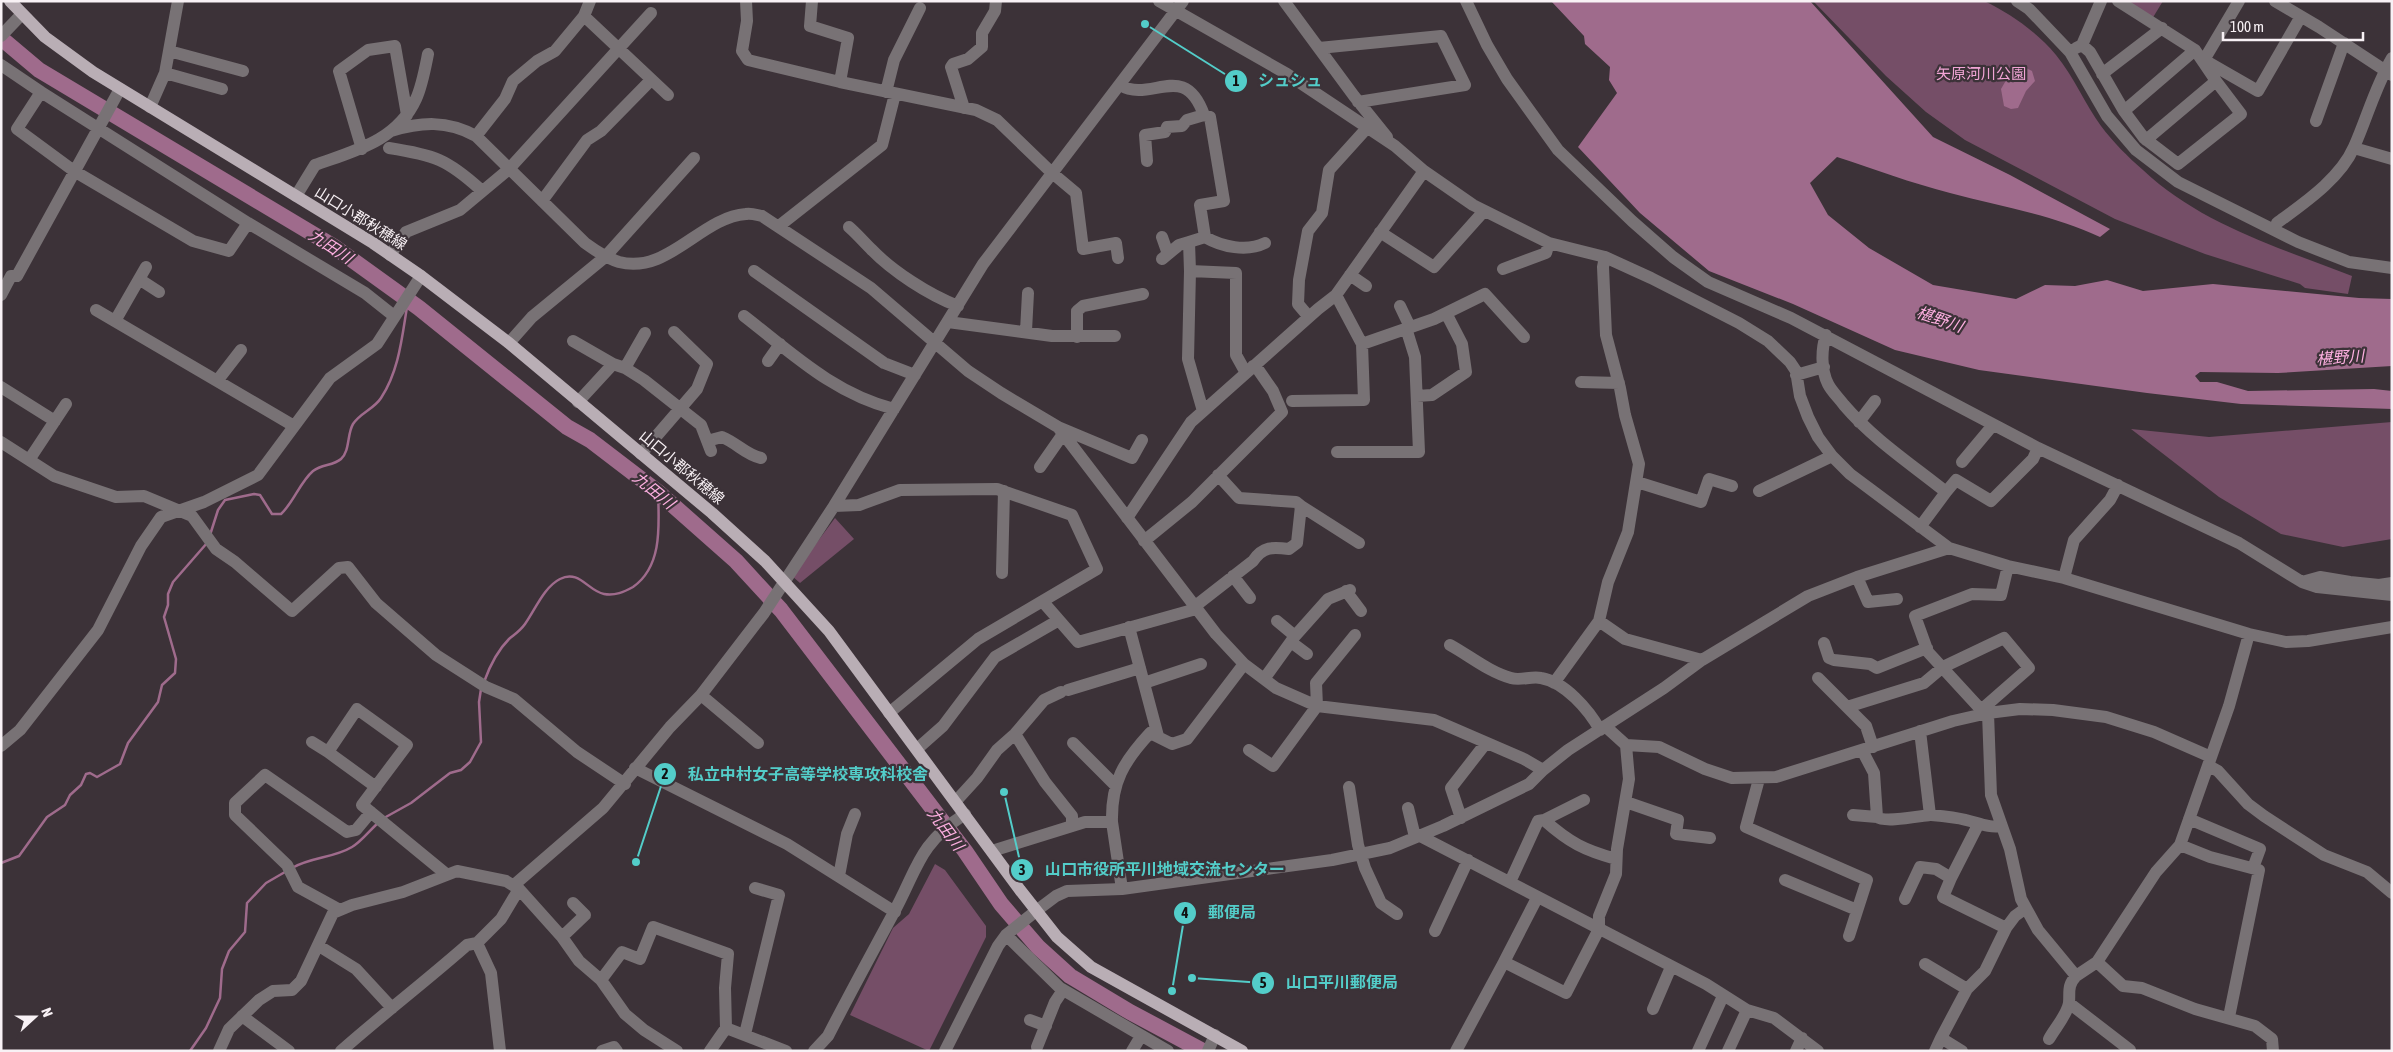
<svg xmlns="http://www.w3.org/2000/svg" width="2393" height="1052" font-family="'Asap Condensed','Noto Sans JP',sans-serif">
<rect width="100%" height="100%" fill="#3c3238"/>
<!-- green -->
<path fill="#754e67" d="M 1813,1 L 1984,1 C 2010,13 2038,33 2056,55 C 2074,77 2085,104 2101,126 C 2113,142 2128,157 2143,170 C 2200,224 2280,248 2352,276 L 2348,294 L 2305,288 L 2300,284 L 2205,254 L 2115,219 L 1965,140 L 1926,112 L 1886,76 Z
M 2126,1 L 2163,1 L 2152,19 Z
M 2392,422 L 2392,539 L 2343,547 L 2281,534 L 2219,497 L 2131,429 L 2209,437 Z
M 835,518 L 854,539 L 800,583 L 792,576 Z
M 935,864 L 945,870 L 986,926 L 986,937 L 929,1051 L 850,1015 L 893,928 L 909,914 Z"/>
<!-- water -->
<path fill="#9f6b8c" d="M 1551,1 L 1810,1 L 1933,137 L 2010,175 L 2110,229 L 2100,237 C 2051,214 2002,207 1950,193 C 1911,183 1874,169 1837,157 L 1810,183 L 1828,215 L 1869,248 L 1933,285 L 2016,299 L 2045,285 L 2075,286 L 2107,280 L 2143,291 L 2213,284 L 2359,298 L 2392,299 L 2392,366 L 2278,373 L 2200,372 L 2195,376 L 2200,382 L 2217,382 L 2248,391 L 2374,389 L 2392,391 L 2392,409 L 2241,404 L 2147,393 L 1979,370 L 1895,350 L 1793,304 L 1709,271 L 1640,213 L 1578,147 L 1617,93 L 1609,80 L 1610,67 L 1585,44 L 1584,36 Z
M 2024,67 L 2032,71 L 2035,81 L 2026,91 L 2018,108 L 2011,109 L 2004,106 L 2001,89 L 2012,70 Z"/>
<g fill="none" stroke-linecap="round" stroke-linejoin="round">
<!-- stream -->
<path stroke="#9f6b8c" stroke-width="2.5" d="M 210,535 L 218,510 L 225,500 L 254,494 L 260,495 L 272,514 L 281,514 C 294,502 300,482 313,471 C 322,464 333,466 341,459 C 350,451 347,434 353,424 C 360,413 374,409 381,398 C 399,371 402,337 407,307
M 484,682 C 489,668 498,650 509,639 C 515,634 520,631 525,624 C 535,610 544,587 560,579 C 579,569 588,591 604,594 C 615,596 624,592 633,587 C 663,566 659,524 658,492
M 384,818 L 411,803 L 450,773 L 461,770 L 470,762 L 481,742 L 479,702 L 481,689
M 1,863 L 19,856 L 47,817 L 65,805 L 70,795 L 81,785 L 86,774 L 90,773 L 97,777 L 120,764 L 128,743 L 158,702 L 162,685 L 175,673 L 176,659 L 164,617 L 168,605 L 168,594 L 173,582 L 207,543
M 292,868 C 311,857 334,858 352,847 C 361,842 370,830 378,823
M 190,1051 L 206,1028 L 220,998 L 222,969 L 229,951 L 245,932 L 247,903 L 266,883 L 285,872"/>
<!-- river -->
<path stroke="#9f6b8c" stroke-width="16" d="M 1,38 L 39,70 L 333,246 L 419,308 L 567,427 L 590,440 L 658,492 L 736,561 L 781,610 L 965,851 L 1001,904 L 1038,947 L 1070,976 L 1130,1012 L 1203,1051"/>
<!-- minor -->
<path stroke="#787275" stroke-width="12" d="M 746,1 L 747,21 L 742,51 L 748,60 L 840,82
M 812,1 L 810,26 L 848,38 L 840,82 L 976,110 L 997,120 L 1051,172 L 1076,193 L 1083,249 L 1116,243 L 1118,258
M 1159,1 L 1287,74 L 1395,146 L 1424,171 L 1473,205 L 1549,243 L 1605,257 L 1651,278 L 1739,323 L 1768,341 L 1790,362 L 1796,371 L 1800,396 L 1808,417 L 1818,437 L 1832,456 L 1850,474 L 1949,548 L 2008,566 L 2064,578 L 2249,634 L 2286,642 L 2308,641 L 2392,627
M 1284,1 L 1354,96 L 1387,137
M 1466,1 L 1487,45 L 1507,79 L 1558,150 L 1632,221 L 1673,257 L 1708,282 L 1791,318 L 2038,448 L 2239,543 L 2302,582 L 2317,587 L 2392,595
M 2017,1 L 2029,9 L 2070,52 L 2107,116 L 2136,150 L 2178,182 L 2298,242 L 2349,262 L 2392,268
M 2118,1 L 2195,50 L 2216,81 L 2146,140
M 2239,1 L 2204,60 L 2258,91 L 2300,18
M 2275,1 L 2319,27 L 2392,75
M 584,16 L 668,95
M 1,36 L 22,14
M 2082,45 L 2090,52 L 2124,111 L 2144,138 L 2178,164 L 2241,114 L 2216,81
M 1319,48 L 1441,36 L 1465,85 L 1358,102
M 2076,48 L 2082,45 L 2101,1
M 169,51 L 243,71
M 1,65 L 41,92
M 165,73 L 222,89
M 2102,74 L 2162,28
M 1120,85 C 1151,104 1184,59 1204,115 L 1187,120 L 1182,126 L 1167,127 L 1165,132 L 1145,135 L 1147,161
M 886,92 L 894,60 L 920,8
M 150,107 L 165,73 L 178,1
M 964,108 L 951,67 L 953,64 L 968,59 L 982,47 L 982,33 L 995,11 L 996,1
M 2124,111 L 2195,50
M 2316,121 L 2344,43
M 391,131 C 421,122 447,120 476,136 L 585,243 C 596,251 606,258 619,262 C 668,275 701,217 746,214 C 751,213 757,215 762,216 L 871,288 L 968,371 L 1001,393 L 1058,427 L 1216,634 L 1244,664 L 1276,688 L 1317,706 L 1434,720 L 1524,759 L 1543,770
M 476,136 L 505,99 L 513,81 L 537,61 L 555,51 L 584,16 L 590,1
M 389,148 C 434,155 447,159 481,190
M 2354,148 L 2392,159
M 362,149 L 339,71 L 368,50 L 395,46 L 407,115
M 296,196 L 315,165 C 354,151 397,141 416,99 C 422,86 425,69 428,54
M 542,201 L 587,140 L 601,131 L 651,80
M 248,223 L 229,251 L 193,241 L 74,171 L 17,129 L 41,92 L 248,223 L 365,293 L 394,316
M 779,226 L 882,145 L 895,94
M 849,227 C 857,234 863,241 871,249 C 892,271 929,295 958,306
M 2274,230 L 2277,223 C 2304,203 2340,179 2354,147 C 2367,118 2375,87 2392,58
M 1380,232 L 1434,267 L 1484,211
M 1162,237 L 1168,254
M 1205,237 C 1222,247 1247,252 1265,243
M 390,255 L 406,232 L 460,210 L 509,169 L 651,13
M 1605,257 L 1603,267 L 1606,335 L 1620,388 L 1625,415 L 1639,464 L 1628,532 L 1608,582 L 1599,621 L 1625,639 L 1702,660
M 1162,259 L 1179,245 L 1189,242
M 1503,269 L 1546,253 L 1549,243
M 754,271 L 884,363 L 915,375
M 1190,271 L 1189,242 L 1205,237 L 1200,205 L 1224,201 L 1210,117 L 1204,115
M 1350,275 L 1366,286
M 139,279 L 159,292
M 1,295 L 11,276 L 17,276 L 120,89
M 1400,306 L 1410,327
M 96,310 L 294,426
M 744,316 C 793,354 833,393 894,409
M 1309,317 L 1298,304 L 1299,280 L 1308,231 L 1322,213 L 1329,170 L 1367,128
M 115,321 L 146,267
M 948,322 L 1052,336 L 1115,336
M 1026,331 L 1028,293
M 1826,335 C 1821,350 1821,370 1828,384 C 1832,392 1839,398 1844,405 C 1873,439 1911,464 1946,492 L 1956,480 L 1991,501 L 2033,459 L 2038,448
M 1077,337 L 1077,311 L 1083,306 L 1143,294
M 573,341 L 613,364
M 509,343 L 532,317 L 605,257 L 694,158
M 1362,344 L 1434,319 L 1485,294 L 1524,337
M 768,361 L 780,344
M 625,368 L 645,333
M 1796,375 L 1824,367
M 217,381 L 241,350
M 1581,382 L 1619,383
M 1,387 L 55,421
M 1417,396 L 1432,395 L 1466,372 L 1462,344 L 1446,313
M 1292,401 L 1364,400 L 1362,344 L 1336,295
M 578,402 L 613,364 L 625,368 L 644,380 L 701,425 L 711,451
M 1203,411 L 1188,359 L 1190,271 L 1236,273 L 1236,355 L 1246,373
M 1859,422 L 1875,401
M 1058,427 L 1132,458 L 1142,440
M 707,441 L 722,437 C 737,443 746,455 761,458
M 1,442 L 54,476 L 116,497 L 144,496 L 192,516 L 216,549 L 235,562 L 292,611 L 339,568 L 348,567 L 376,603 L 436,655 L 486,687 L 514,699 L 577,752 L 625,784
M 1337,452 L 1419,452 L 1415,357 L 1406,328
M 641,454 L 697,389 L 707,364 L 674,332
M 29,460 L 66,404
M 1962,462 L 1993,425
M 1040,467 L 1063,434
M 1218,475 L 1239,498 L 1296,502 L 1301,506
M 1637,482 L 1701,502 L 1709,479 L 1732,486
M 1759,491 L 1832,456
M 834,506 L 859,505 L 900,490 L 997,489 L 1072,515 L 1097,569 L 978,639 L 889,713
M 1127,518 L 1191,422 L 1318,309 L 1336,295 L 1424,171
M 1920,527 L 1946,492
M 1144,541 L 1192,502 L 1282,412 L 1273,391 L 1257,368 L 1253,366
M 1002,573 L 1004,491
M 1233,576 L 1250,598
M 1857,577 L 1868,602 L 1897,599
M 2064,578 L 2074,540 L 2110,500 L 2118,485
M 2302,582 L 2320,577 L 2350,582 L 2379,585 L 2392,583
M 1346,591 L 1361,611
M 1044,603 L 1078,642 L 1196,609
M 1194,607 L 1253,561 C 1263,546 1273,547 1289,549 L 1297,543 L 1301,506 L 1359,543
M 1277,621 L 1295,636
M 1129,627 L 1158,736
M 1291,642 L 1307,654
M 1824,643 L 1829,658 L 1834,660 L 1870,664 L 1877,668 L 1927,648
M 1450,645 C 1470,656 1489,672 1511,678 C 1520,681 1531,676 1541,678 C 1565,682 1589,710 1600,730
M 1818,678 L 1866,726 L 1873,747
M 1264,679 L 1295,636 L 1328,599 L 1350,590
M 1144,683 L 1201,664
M 1554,683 L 1599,621
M 1068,690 L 1140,668
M 701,695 L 758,743
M 1847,707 L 1924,683 L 1943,667 L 2004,638 L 2029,668 L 1981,710
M 1988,713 L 1991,795 L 2010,849 L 2021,899 L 2038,930 L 2076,976 L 2097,962 L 2156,872 L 2180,845 L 2229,706 L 2249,634
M 1985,714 L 1928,652 L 1915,616 L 1972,594 L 2001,595 L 2008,566
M 1015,734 L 1045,782 L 1072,816 L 1072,826
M 312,742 L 328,752
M 1073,743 L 1115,785
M 1626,745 L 1659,747 L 1705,769 L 1732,778 L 1776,777 L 1953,721 L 1988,713 L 2020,709 L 2053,710 L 2106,717 L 2154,732 L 2211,757
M 1,746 L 20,730 L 98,630 L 141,546 L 161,517 L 204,502 L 258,475 L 330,378 L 377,344 L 421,276
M 917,749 L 943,726 L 995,657 L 1059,620
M 1249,750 L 1273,766 L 1317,706 L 1316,683 L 1355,635
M 2209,766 L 2218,771 L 2248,804 L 2264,816 L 2324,855 L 2367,872 L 2392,893
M 635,768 L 787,844 L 895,912
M 1759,779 L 1746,827 L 1867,880 L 1849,936
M 376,787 L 328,752 L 357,709 L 407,745 L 362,805 L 446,874
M 1349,787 L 1358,845 L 1365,868 L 1381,903 L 1397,914
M 956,801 L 977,778 L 997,750 L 1015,734 L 1044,700 L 1061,692
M 1626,802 L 1678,820 L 1676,834 L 1710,838
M 1408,808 L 1415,837
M 1853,815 L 1877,817 L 1874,773 L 1863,752
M 1930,815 C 1942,816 1955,817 1966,820 C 1979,823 1988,828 2002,826
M 1877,817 C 1885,823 1919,816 1930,815 L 1920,731
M 1461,818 L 1451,788 L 1486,743
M 2189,819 L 2260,849 L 2253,868
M 1544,820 L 1584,800
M 1112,822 L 1122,889
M 1420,836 L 1706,984 L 1747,1010 L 1774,1018 L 1818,1051
M 2180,845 L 2210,857 L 2259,870 L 2229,1017
M 992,851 L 1085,822 L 1112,822 C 1111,782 1124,761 1150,733 L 1172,744 L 1187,739 L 1244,664
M 839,876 L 847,834 L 855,814
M 1951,878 L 1943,897 L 2006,928 L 2015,916 L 2026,908
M 1785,880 L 1857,910
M 1510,882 L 1538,821 L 1544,820 C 1570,843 1584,850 1616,859
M 514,885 L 603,808 L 670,727 L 701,695 L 764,613 L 834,506 L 983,264 L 1183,1
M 519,889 L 562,937 L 579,961 L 601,980 L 625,1014 L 644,1030 L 677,1051
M 1905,899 L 1920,867 L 1936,869 L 1951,878 L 1978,825
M 340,910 L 298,887 L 287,865 L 235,815 L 235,803 L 265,775 L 347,832 L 356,830 L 371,812
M 1435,931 L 1468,860
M 1006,935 L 1060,988 L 1168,1051
M 562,937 L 585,915 L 573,903
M 319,946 L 356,969 L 392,1008
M 1504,962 L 1537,898
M 2097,962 L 2123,986 L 2142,988 L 2195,1009 L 2255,1026 L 2272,1039 L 2273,1051
M 1925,964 L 1967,989 L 1985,971 L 2006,928
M 601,980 L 622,952 L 640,959 L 653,927 L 728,954 L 725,988 L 726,1028
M 2069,1003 L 2130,1050
M 1653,1009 L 1671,967
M 242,1016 L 289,1051
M 1030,1020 L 1046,1026
M 745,1034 L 779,895 L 755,888
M 2049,1039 C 2055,1028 2067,1015 2069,1003 C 2070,991 2067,986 2076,976
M 1037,1047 L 1055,1002 L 1063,990
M 219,1051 L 229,1029 L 259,1000 L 273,991 L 292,990 L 301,981 L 333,913 L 352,905 L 403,892 L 457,871 L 506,881 L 519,889 L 501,919 L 477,943 L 491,973 L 500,1051
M 341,1051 C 383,1014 426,981 467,945 L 477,943
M 602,1051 L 614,1047 L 617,1051
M 710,1051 L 726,1028 L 786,1051
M 814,1051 L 828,1036 C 849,995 871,955 893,914 C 918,869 917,845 965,814
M 945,1051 L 998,946 L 1006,935 L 1036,911 L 1056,896 L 1067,891 L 1122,889 L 1332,860 L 1390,848 L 1443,826 L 1529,784 L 1543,770 L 1568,750 L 1664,688 L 1702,660 L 1808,596 L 1857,577 L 1949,548
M 1132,1051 L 1141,1036
M 1208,1051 L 1215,1035
M 1456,1051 L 1504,962 L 1566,993 L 1599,929 L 1599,916 L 1616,874 L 1617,849 L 1629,779 L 1626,745 L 1605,726
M 1698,1051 L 1723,996
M 1728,1051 L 1747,1010
M 1796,1051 L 1802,1038
M 1935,1051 L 1941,1038
M 1962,1051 L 1941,1038 L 1967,989"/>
<!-- major -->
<path stroke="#b9aeb5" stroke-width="12" d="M 10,1 L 45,37 L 93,72 L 373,243 L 421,276 L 509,343 L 712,513 L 765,561 L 829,631 L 1020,890 L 1057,937 L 1091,967 L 1242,1051"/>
</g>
<g text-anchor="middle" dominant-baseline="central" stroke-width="4.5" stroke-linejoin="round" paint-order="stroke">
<!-- park labels -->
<g font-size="15" fill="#f1a4d5" stroke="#3c3238">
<text x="1981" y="73">矢原河川公園</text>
</g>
<!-- street labels -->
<g font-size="15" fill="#f8f1f5" stroke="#3c3238">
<text transform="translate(361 218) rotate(32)">山口小郡秋穂線</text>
<text transform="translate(682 467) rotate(40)">山口小郡秋穂線</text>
</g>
<!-- water labels -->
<g font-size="16" font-style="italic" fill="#fdafe0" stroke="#3c3238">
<text transform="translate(331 246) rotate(33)">九田川</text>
<text transform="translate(1940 319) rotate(19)">椹野川</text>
<text transform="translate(2340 357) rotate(-4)">椹野川</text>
<text transform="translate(654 490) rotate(39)">九田川</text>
<text transform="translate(946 829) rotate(53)">九田川</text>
</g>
</g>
<!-- callouts -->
<path fill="none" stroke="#53cdc9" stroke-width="2" d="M1145 24L1236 81M636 862L665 774M1004 792L1022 870M1172 991L1185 913M1192 978L1263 983"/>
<g fill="#53cdc9" stroke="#3c3238" stroke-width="2">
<circle cx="1145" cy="24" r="5"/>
<circle cx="636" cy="862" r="5"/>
<circle cx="1004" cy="792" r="5"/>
<circle cx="1172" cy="991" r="5"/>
<circle cx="1192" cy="978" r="5"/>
<circle cx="1236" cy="81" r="12"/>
<circle cx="665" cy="774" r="12"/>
<circle cx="1022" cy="870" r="12"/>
<circle cx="1185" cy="913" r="12"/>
<circle cx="1263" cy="983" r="12"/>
</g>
<g font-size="15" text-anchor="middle" font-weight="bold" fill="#111">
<text x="1236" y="86">1</text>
<text x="665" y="779">2</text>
<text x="1022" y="875">3</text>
<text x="1185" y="918">4</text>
<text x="1263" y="988">5</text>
</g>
<g font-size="16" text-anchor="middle" font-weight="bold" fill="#53cdc9" stroke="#3c3238" stroke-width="4.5" stroke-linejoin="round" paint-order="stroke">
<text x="1290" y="86">シュシュ</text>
<text x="808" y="780">私立中村女子高等学校専攻科校舎</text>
<text x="1165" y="875">山口市役所平川地域交流センター</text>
<text x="1232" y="918">郵便局</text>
<text x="1342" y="988">山口平川郵便局</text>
</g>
<!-- border -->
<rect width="2393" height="1052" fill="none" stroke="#f8f1f5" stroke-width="5"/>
<!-- north arrow -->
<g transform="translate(35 1017) rotate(69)" stroke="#3c3238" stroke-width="4" paint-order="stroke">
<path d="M0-4L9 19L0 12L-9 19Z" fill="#f8f1f5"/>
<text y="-8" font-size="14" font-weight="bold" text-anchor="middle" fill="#f8f1f5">N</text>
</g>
<!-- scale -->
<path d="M2223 32v8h140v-8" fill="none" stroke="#f8f1f5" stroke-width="2.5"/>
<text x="2230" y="32" font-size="15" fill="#f8f1f5" stroke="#3c3238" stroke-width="4" paint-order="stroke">100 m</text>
</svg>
